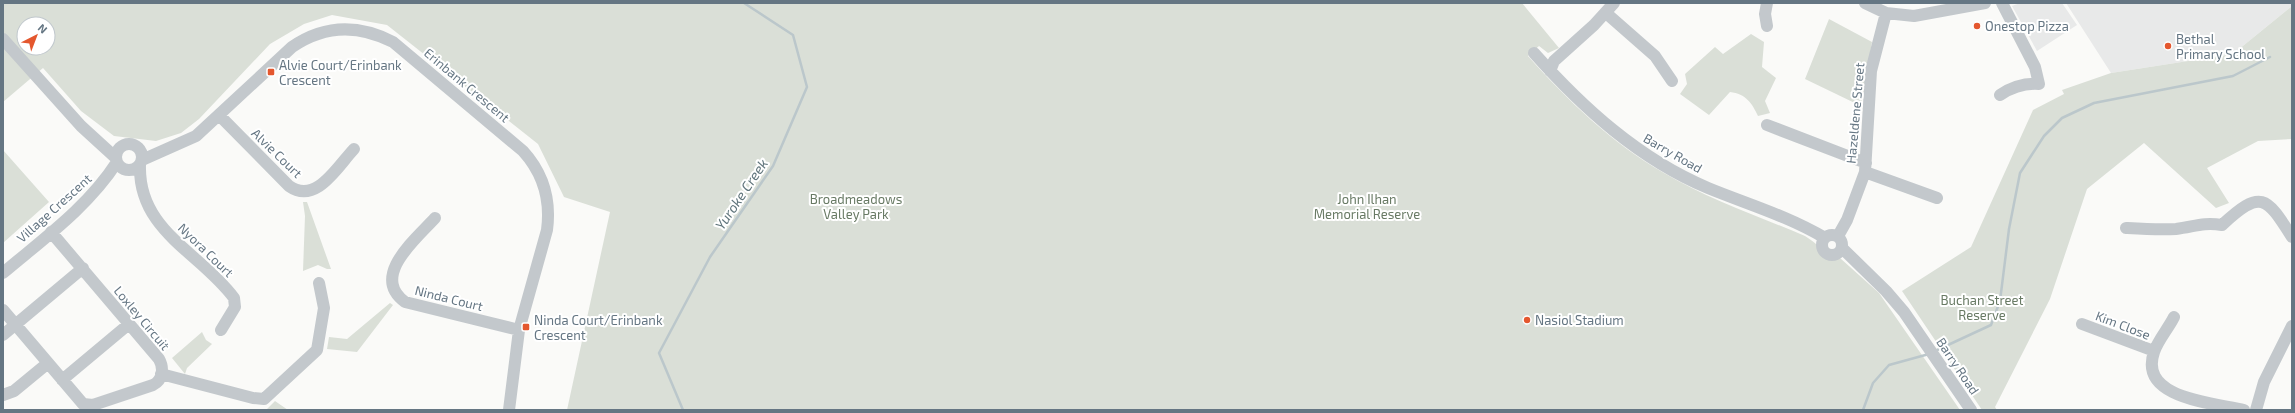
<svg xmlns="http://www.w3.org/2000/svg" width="2295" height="413" font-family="'Exo 2',sans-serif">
<rect width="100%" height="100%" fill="#fafaf8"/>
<!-- built -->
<path fill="#e8e9e9" d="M 2020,3 L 2062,3 L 2077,25 L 2037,51 L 2012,6 Z
M 2066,3 L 2292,3 L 2292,6 L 2233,54 L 2111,73 Z"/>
<!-- green -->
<path fill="#dadfd7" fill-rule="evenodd" d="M 3,3 L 1522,3 L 1559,48 L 1548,53 L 1539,46 L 1528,56 C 1568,101 1612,143 1664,173 C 1708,199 1758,216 1805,236 C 1809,239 1813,241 1816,244 C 1827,255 1821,259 1840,258 L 1879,293 L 1960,410 L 567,410 L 610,212 L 564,197 L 538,144 L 387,25 L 332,15 L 304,24 L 270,44 L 199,119 L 181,133 L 156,141 L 114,136 L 81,111 L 43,68 L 3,102 ZM 24,24 L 48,24 L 48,48 L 24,48 Z
M 2292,6 L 2292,139 L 2258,141 L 2207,168 L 2229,203 L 2216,208 L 2144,143 L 2087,189 L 2050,299 L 1995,407 L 1997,410 L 1982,410 L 1902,291 L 1971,247 L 2033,110 L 2064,94 L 2062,90 L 2111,73 L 2233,54 Z
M 1829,19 L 1872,42 L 1861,106 L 1805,79 Z
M 1751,34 L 1764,42 L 1762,67 L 1776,78 L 1765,101 L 1770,113 L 1758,116 C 1752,103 1746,94 1730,92 L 1709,115 L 1680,94 L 1687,84 L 1685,74 L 1715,47 L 1723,54 Z
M 3,150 L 49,202 L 3,243 Z
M 303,202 L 307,202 L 331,269 L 327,269 L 318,265 L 303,271 L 305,216 Z
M 390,303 L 393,305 L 357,352 L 327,349 L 329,337 L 347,339 Z
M 202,332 L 206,340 L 212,344 L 187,368 L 185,374 L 172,358 Z
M 275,401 L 288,410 L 266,410 Z"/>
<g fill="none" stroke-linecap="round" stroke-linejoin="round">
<!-- stream -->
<path stroke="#bbc7cb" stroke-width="2.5" d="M 1935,351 L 1991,325 L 2000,301 L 2009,229 L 2020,173 L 2044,136 L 2062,118 L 2094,103 L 2233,76 L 2270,57
M 683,410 L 659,353 L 710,257 L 773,166 L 807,87 L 793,35 L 744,3
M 1863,410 L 1873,383 L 1889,365 L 1929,354"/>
<!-- minor -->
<path stroke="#c3c8cc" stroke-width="12" d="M 1767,3 L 1765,14 L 1767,26
M 1865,3 L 1886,13 L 1914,16 L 1985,3
M 1606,13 L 1655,56 L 1672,81
M 3,39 L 81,126 L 116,158
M 1534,53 C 1583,108 1639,159 1708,188 C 1747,204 1788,216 1825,238
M 1550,71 L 1554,61 L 1594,25 L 1614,3
M 2000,95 C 2012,87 2024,83 2039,84 L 2035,67 L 2002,3
M 219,115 L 289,186 C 316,205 337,167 354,149
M 1767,125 L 1866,163
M116 157a13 13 0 1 1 26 0a13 13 0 1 1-26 0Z
M 142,160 L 196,136 L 292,47 C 324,25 358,24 393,42 L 523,151 C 543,173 551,200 547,230 L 519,330 L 509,410
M 140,165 C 138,231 200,252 234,298 L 235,307 L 221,330
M 1865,172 L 1937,198
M 435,218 C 416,239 370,276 405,302 L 519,330
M 2126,228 C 2143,229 2159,230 2176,229 C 2194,227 2202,222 2222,225 C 2261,189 2266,196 2292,237
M1822 245a10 10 0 1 1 20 0a10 10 0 1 1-20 0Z
M 1838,236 L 1847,220 L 1865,172 L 1871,71 L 1886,13
M 1842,248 L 1886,291 L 1904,312 L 1971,410
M 3,273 C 43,239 88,207 117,162
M 3,310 L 83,404 L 93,405 L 153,385 C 163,380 164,368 159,359 L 51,232
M 2174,317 C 2168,329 2158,340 2154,352 C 2138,399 2215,403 2244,410
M 2082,324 L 2154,351
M 3,335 L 83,268
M 161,374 L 253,398 L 264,399 L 317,350 L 324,308 L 319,283
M 62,380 L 129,324
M 3,395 L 14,391 L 48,363
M 2256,410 L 2264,382 L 2292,326"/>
</g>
<!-- markers -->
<g fill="#e4572e" stroke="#fff" stroke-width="1.5">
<circle cx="1977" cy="26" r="4"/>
<circle cx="2168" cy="46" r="4"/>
<rect x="267" y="68" width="8" height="8" rx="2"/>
<circle cx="1527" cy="320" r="4"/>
<rect x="522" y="323" width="8" height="8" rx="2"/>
</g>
<g text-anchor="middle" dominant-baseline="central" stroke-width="4" stroke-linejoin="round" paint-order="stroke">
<!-- poi labels -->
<g font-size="13" fill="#657683" stroke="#fff" text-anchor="start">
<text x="1985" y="26">Onestop Pizza</text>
<text x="2176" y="39">Bethal<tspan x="2176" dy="15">Primary School</tspan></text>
<text x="279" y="65">Alvie Court/Erinbank<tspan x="279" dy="15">Crescent</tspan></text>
<text x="534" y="320">Ninda Court/Erinbank<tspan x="534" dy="15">Crescent</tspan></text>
<text x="1535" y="320">Nasiol Stadium</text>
</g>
<!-- street labels -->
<g font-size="13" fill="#657683" stroke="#fff">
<text transform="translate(467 85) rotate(40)">Erinbank Crescent</text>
<text transform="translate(1855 113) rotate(-85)">Hazeldene Street</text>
<text transform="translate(277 153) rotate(44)">Alvie Court</text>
<text transform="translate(1673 153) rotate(30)">Barry Road</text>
<text transform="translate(54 208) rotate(-42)">Village Crescent</text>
<text transform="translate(206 250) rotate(44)">Nyora Court</text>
<text transform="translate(449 298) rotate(14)">Ninda Court</text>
<text transform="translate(142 318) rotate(50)">Loxley Circuit</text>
<text transform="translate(2123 325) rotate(21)">Kim Close</text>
<text transform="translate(1958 366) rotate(56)">Barry Road</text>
</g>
<!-- park labels -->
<g font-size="13" fill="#687a64" stroke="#fff">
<text x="856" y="199">Broadmeadows<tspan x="856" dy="15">Valley Park</tspan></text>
<text x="1367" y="199">John Ilhan<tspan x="1367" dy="15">Memorial Reserve</tspan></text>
<text x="1982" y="300">Buchan Street<tspan x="1982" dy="15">Reserve</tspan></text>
</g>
<!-- water labels -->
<g font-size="14" font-style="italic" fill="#60757c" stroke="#fff">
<text transform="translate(741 194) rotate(-56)">Yuroke Creek</text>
</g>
</g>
<!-- border -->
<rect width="2295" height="413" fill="none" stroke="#657683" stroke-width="8"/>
<!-- north arrow -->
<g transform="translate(36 36) rotate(42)"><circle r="19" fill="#ffffff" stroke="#c1c8cd"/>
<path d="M0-3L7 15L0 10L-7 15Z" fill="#e4572e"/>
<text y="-6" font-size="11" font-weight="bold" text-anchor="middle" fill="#657683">N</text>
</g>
</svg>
